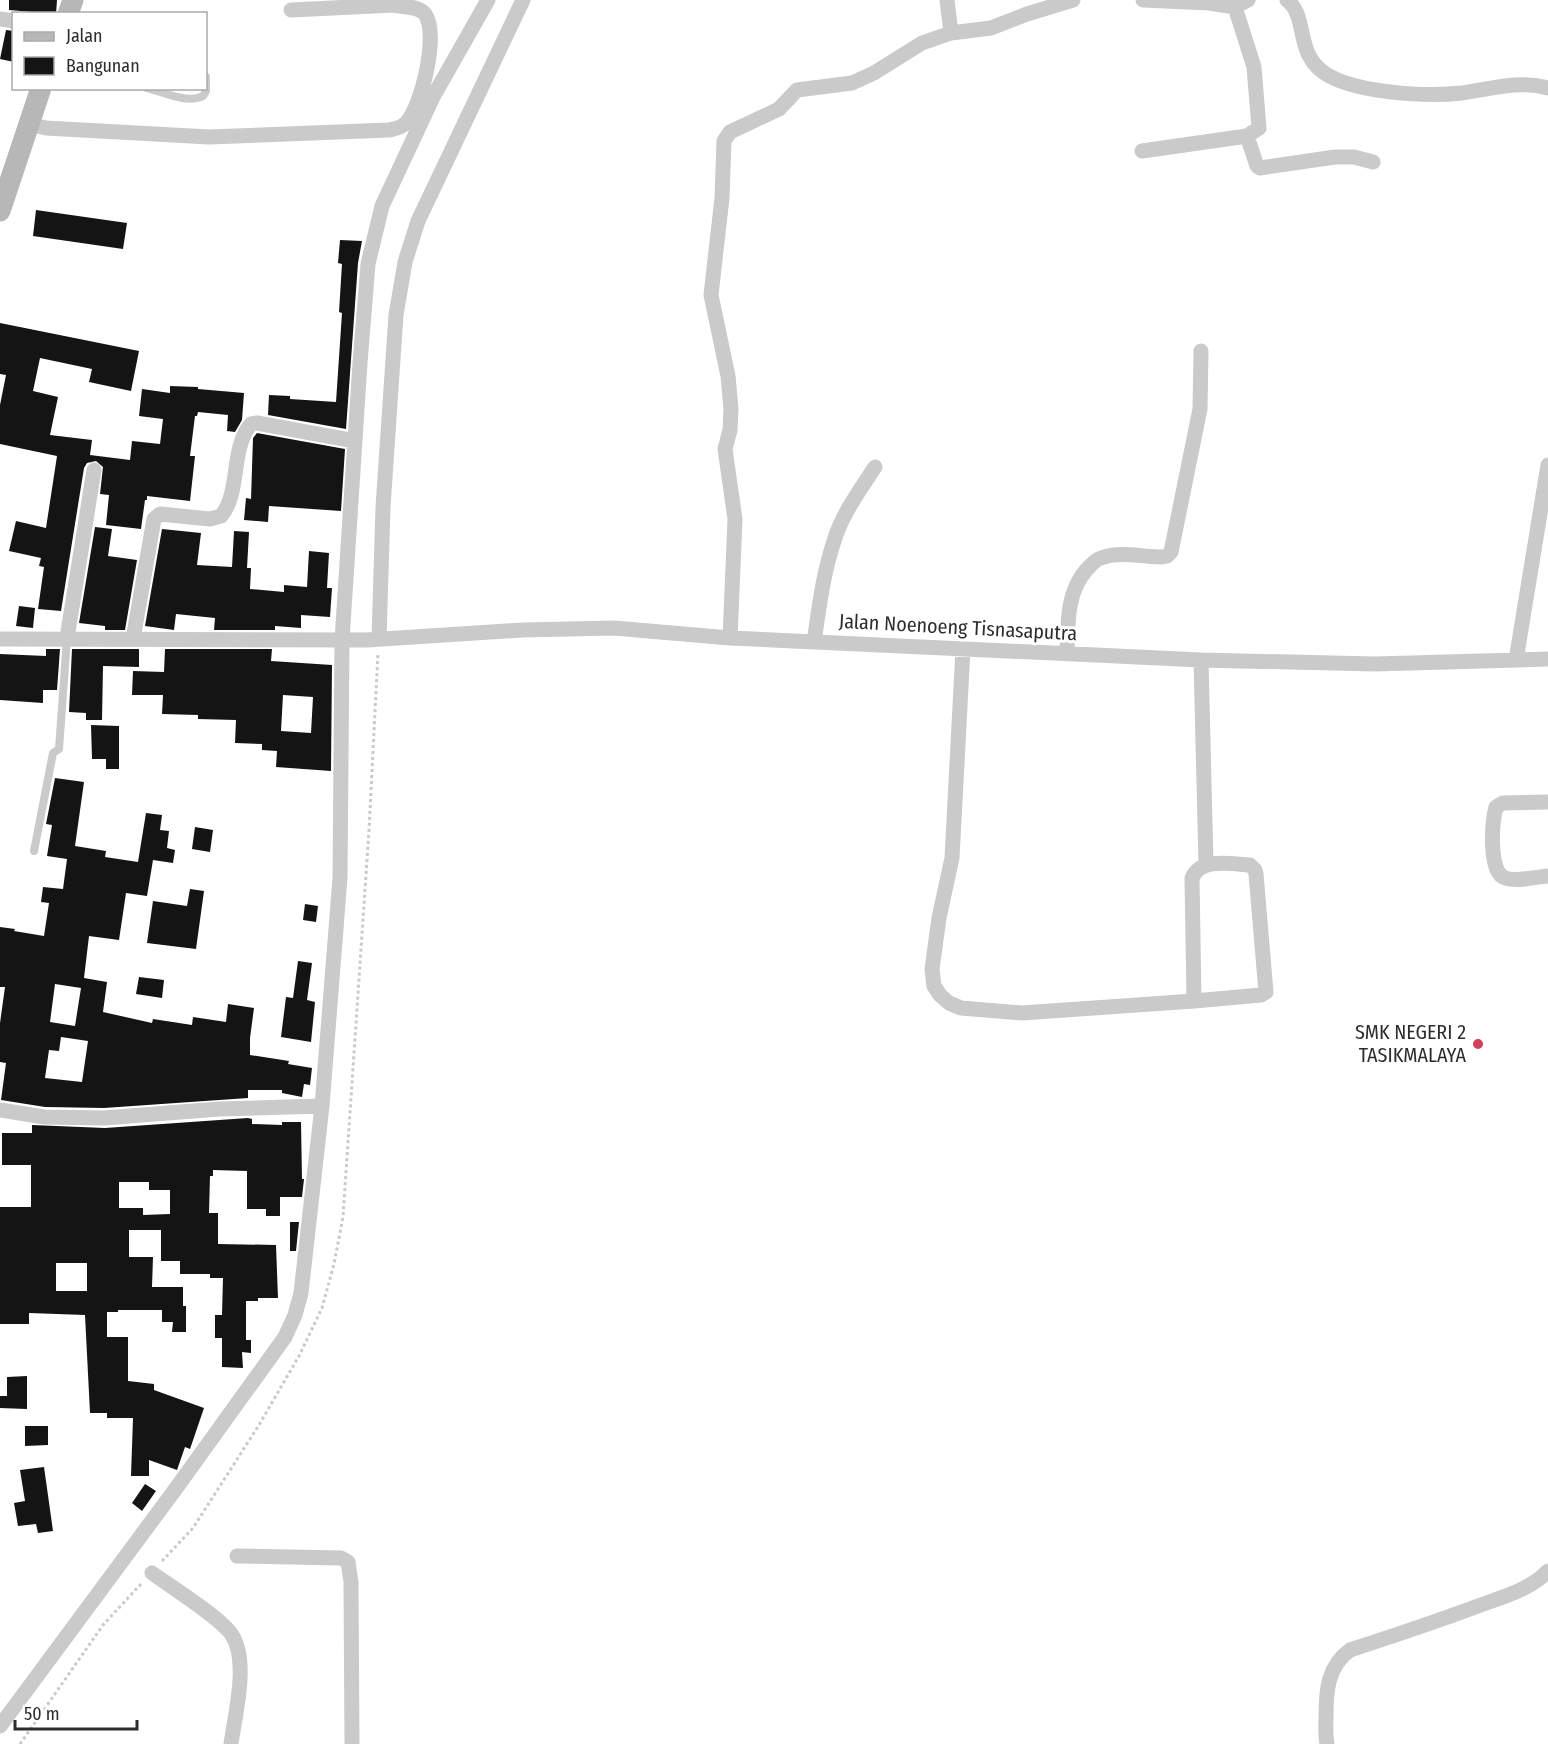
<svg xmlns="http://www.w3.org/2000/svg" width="1548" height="1744" font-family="'Fira Sans Condensed',sans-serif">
<rect width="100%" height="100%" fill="#fff"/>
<!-- building -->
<path fill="#141414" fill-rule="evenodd" d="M 9,0 L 57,0 L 56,14 L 9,10 Z
M 6,30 L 14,31 L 14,62 L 0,59 Z
M 36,210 L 127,223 L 123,249 L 33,236 Z
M 340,240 L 362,241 L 358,263 L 346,429 L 268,415 L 269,395 L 290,396 L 290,399 L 336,402 L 342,313 L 339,312 L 342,264 L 338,263 Z
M 0,323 L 139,351 L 131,391 L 89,382 L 92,369 L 40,358 L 33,391 L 58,397 L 50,435 L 92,440 L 90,455 L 130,460 L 132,441 L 160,444 L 163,419 L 139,416 L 142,389 L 170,393 L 170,386 L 198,387 L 198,389 L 244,393 L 242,420 L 235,432 L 227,431 L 228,415 L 198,412 L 197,416 L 195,416 L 190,456 L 195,456 L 190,501 L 147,496 L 147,500 L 145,500 L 141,529 L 106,525 L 109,495 L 100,494 L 103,467 L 96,461 L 87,463 L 84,468 L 61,611 L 38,609 L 44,567 L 39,566 L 41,558 L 9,551 L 16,521 L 46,528 L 57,456 L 0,444 L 0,405 L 6,375 L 0,374 Z
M 257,433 L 345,449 L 341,511 L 269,506 L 268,522 L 244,520 L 246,498 L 251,499 L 253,438 Z
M 95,527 L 112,529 L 108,556 L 137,560 L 125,630 L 105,630 L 105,626 L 79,623 Z
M 162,529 L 201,533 L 197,565 L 232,567 L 234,531 L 249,532 L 247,568 L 251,568 L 250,589 L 284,592 L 284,585 L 307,587 L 309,551 L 329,553 L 327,588 L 332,588 L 330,617 L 301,615 L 301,628 L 275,626 L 275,630 L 214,630 L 215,618 L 176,614 L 174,630 L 145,626 Z
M 19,606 L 35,608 L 33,628 L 16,626 Z
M 46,649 L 60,649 L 57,690 L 43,690 L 43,703 L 0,700 L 0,654 L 46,656 Z
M 72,649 L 139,649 L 139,667 L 103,666 L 102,720 L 86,720 L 86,713 L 69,712 Z
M 165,649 L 272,649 L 271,661 L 332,665 L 331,771 L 276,767 L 277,751 L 262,750 L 262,744 L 235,743 L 236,720 L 198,719 L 198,715 L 162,714 L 163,695 L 132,695 L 133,671 L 164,672 ZM 283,695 L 313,697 L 311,733 L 281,731 Z
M 91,725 L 119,726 L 119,769 L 106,769 L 106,759 L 92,759 Z
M 55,778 L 84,782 L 75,846 L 106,851 L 105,857 L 138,862 L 146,813 L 162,815 L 160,830 L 169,831 L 167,848 L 175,850 L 173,863 L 153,860 L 147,896 L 126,893 L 119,940 L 89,936 L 84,978 L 107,982 L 103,1012 L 152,1023 L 153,1019 L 192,1025 L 193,1017 L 226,1022 L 228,1004 L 254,1008 L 250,1038 L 250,1055 L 289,1061 L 288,1064 L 312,1068 L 310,1085 L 304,1084 L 302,1097 L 282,1093 L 282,1090 L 248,1090 L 248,1098 L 104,1108 L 45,1107 L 1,1100 L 6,1063 L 0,1062 L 0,1023 L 5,987 L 0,987 L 0,927 L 15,929 L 14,931 L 44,936 L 49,903 L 41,902 L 43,887 L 63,889 L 67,859 L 47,856 L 52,825 L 46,824 ZM 55,984 L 81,988 L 75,1026 L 50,1022 ZM 61,1037 L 88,1041 L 82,1082 L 45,1078 L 49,1050 L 59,1051 Z
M 195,827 L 213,830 L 210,852 L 192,849 Z
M 190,889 L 204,891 L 196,949 L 147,943 L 153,901 L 187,906 Z
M 305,904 L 318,906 L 316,922 L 303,920 Z
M 298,961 L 312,963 L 307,1000 L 315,1002 L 311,1042 L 281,1037 L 286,997 L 293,998 Z
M 139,977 L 164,980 L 162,998 L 136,994 Z
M 248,1118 L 252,1119 L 252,1124 L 282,1125 L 282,1122 L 301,1122 L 302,1179 L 304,1179 L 302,1197 L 280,1197 L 280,1216 L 266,1216 L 266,1209 L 247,1209 L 247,1171 L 213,1170 L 213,1176 L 210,1176 L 209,1213 L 218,1213 L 218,1244 L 276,1245 L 278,1298 L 258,1298 L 258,1301 L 246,1301 L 246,1340 L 251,1340 L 251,1353 L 242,1352 L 243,1368 L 222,1367 L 222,1338 L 215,1338 L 215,1315 L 222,1315 L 223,1278 L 210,1278 L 210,1274 L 180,1274 L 180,1261 L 161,1261 L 161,1230 L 129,1230 L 129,1257 L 153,1257 L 152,1287 L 183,1287 L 183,1306 L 186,1306 L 186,1332 L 172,1332 L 173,1322 L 162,1322 L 162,1310 L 118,1310 L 118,1312 L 107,1312 L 107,1337 L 128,1337 L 128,1381 L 154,1384 L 154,1390 L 204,1408 L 190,1449 L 185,1447 L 177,1470 L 149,1460 L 149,1476 L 131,1476 L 133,1418 L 107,1418 L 107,1413 L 90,1413 L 85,1315 L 29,1313 L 29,1324 L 0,1324 L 0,1207 L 31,1207 L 31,1165 L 2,1165 L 2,1133 L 32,1133 L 32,1125 L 105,1128 ZM 119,1182 L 149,1182 L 149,1190 L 170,1190 L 170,1214 L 143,1215 L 143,1208 L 119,1208 ZM 56,1263 L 87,1263 L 87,1291 L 56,1291 Z
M 290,1222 L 299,1222 L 296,1251 L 290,1251 Z
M 27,1376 L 27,1409 L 0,1408 L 0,1396 L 7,1396 L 7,1377 Z
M 25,1426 L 48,1426 L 48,1445 L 25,1446 Z
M 44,1467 L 53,1531 L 38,1533 L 36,1524 L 18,1526 L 14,1503 L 25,1501 L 20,1470 Z
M 145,1484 L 156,1491 L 142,1511 L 132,1503 Z"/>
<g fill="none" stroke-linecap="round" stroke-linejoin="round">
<!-- path -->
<path stroke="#cacaca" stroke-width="3" stroke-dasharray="3 3" stroke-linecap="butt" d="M 162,1561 L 193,1528 L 259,1425 L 299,1356 L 322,1308 L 334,1264 L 343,1217 L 369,830 L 378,653
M 20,1744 L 103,1625 L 141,1584"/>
<!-- lane -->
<path stroke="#cacaca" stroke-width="8" d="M 147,88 C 163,92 188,104 203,96 L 206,91 L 206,77
M 34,851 L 53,753 L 59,749 L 67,638"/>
<!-- street -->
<path stroke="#cacaca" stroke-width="15" d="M 947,0 L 951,33
M 1143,0 L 1209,3 L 1235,7 L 1248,0
M 1287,0 C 1308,16 1295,52 1323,72 C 1352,93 1426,97 1462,93 C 1491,89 1519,80 1548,88
M 291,10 L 394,5
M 0,19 L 14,21
M 29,124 L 46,128 L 209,137 L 389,130 C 395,129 402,127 406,123 C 422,106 439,34 425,14 C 418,5 404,8 394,5 L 390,0
M 1247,136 L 1257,166 L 1260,168 L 1335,157 L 1354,157 L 1373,162
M 1142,151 L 1247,136 L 1259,128 L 1254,67 L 1235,7
M 67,638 L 94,470
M 730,638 L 735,519 L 725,449 L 730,430 L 731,409 L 728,376 L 711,295 L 722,198 L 724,141 L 730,132 L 779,109 L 797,90 L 852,83 L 874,73 L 922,43 L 951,33 L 991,28 L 1027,14 L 1073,0
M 0,639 L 367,640 L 523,630 L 614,628 L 730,638 L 1201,660 L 1375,664 L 1548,659
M 133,639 L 154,519 L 160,514 L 210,519 L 221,516 C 241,493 230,448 251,424 L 257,423 L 355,441
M 379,639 L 383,507 L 396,315 L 405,262 L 418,221 L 523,0
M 814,642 C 819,608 823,574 834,541 C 842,514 860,490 875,467
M 963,649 L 952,858 L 939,918 L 932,969 L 934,986 L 940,995 L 949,1003 L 961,1008 L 1022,1013 L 1194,1001 L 1192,878 C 1201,857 1231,864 1250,865 L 1255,870 L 1256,874 L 1266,992 L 1261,995 L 1194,1001
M 1067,653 C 1068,624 1066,593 1087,569 C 1091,565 1096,559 1101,558 C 1120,551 1143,557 1162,557 L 1167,556 L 1171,552 L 1200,409 L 1201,351
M 1201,660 L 1206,864
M 1516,660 L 1548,465
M 1548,802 L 1503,803 L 1496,807 C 1492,822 1488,872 1505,878 C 1517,882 1536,877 1548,876
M 0,1110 L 44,1117 L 104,1118 L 219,1109 L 322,1106
M 237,1556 L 341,1558 L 348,1562 L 351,1582 L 352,1744
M 152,1573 C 170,1586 221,1618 232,1635 C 249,1662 235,1714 231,1744
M 0,1726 L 177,1487 L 285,1337 L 295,1315 L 301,1293 L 322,1106 L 340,878 L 342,640 L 360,363 L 368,264 L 382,206 L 433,97 L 488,0
M 1327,1744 C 1325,1734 1326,1725 1326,1715 C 1326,1690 1328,1666 1350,1650 C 1393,1636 1435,1622 1478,1606 C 1502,1597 1530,1590 1548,1571"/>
<!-- secondary -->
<path stroke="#b7b7b7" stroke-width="21" d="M 68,14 L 73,0
M 0,211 L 41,88"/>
</g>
<!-- markers -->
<circle fill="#d24158" stroke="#fff" stroke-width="2" cx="1478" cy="1044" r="6"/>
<g text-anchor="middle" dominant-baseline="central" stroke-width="6" stroke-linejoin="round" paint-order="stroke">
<!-- street labels -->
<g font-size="20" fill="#2d2d2d" stroke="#fff">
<text transform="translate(958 627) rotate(3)">Jalan Noenoeng Tisnasaputra</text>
</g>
<!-- poi labels -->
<g font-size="20" fill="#2d2d2d" stroke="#fff" text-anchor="end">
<text x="1466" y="1032">SMK NEGERI 2<tspan x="1466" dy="23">TASIKMALAYA</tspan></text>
</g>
</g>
<!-- legend -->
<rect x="12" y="12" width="195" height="78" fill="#ffffff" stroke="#ababab" stroke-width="1.5"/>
<rect x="24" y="32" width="30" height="9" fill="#b7b7b7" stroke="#ababab" stroke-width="1.5"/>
<text x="66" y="42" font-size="18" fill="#2d2d2d">Jalan</text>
<rect x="24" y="57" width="30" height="18" fill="#141414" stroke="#ababab" stroke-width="1.5"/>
<text x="66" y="72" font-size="18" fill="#2d2d2d">Bangunan</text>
<!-- scale -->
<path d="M15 1720v9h122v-9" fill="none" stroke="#2d2d2d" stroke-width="3"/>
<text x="24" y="1720" font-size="18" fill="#2d2d2d" stroke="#ffffff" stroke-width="4.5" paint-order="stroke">50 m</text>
</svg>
